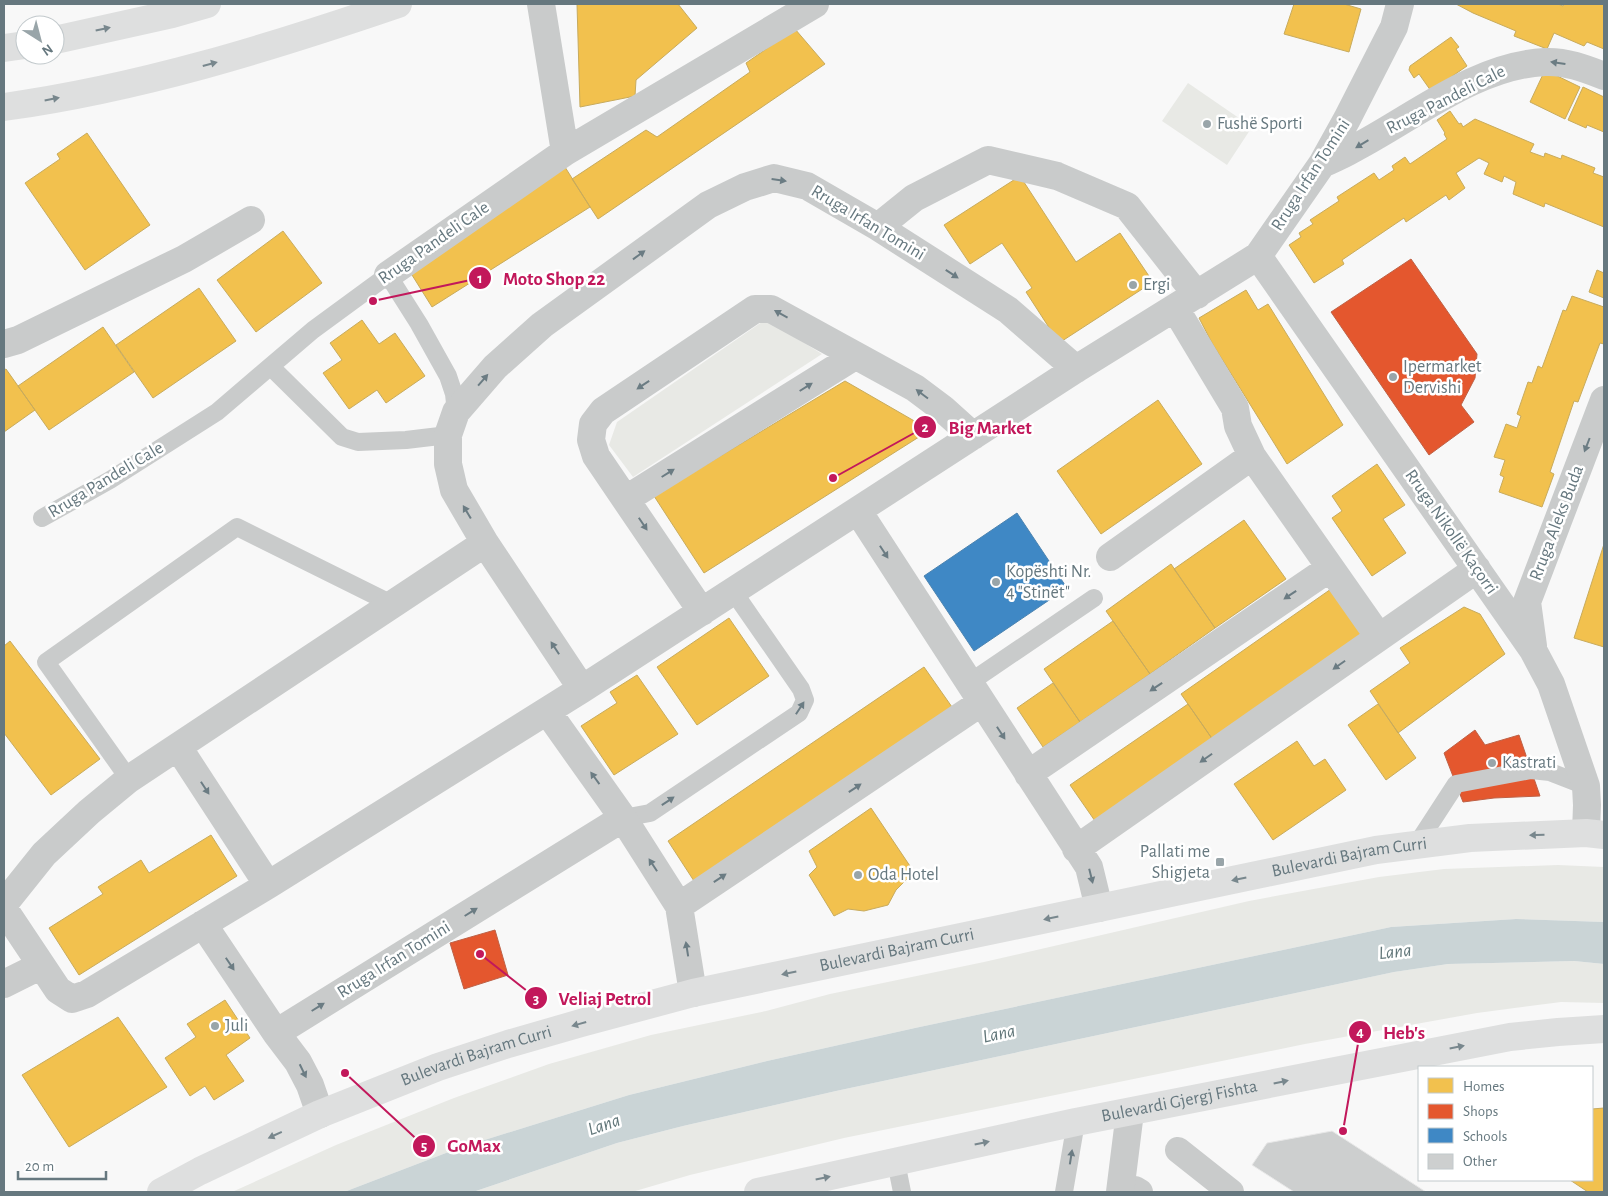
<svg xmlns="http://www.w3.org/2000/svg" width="1608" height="1196" font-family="'Alegreya Sans',sans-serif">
<rect width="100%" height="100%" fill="#f8f8f8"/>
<!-- green -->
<path fill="#e8e9e5" d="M 1188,83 L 1252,127 L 1227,165 L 1162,121 Z
M 766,319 L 822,354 L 633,477 L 609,445 L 617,422 Z
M 1558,865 L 1604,867 L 1604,922 L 1516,919 L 1391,927 L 915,1028 L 767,1061 L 629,1095 L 459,1148 L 344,1192 L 232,1192 L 336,1145 L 454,1098 L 549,1064 L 651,1035 L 766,1011 L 830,994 L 984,962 L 1249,901 L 1379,877 L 1444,869 Z
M 1574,961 L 1604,964 L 1604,1003 L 1561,1002 L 1477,1013 L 1305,1044 L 844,1138 L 690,1175 L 632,1192 L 473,1192 L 617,1143 L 683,1126 L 836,1091 L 1394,972 L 1448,964 Z"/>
<!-- water -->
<path fill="#cad4d6" d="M 1516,919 L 1604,922 L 1604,964 L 1574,961 L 1448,964 L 1394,972 L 836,1091 L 683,1126 L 617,1143 L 473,1192 L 344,1192 L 459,1148 L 629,1095 L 767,1061 L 915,1028 L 1391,927 Z"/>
<!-- homes -->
<path fill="#f2c14e" stroke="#c8ab5d" d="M 577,4 L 678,4 L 697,28 L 636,80 L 635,96 L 580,107 Z
M 1294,4 L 1344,4 L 1361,9 L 1349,52 L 1284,34 Z
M 1456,4 L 1558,4 L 1563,6 L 1564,4 L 1604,4 L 1604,49 L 1587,42 L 1584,46 L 1554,33 L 1547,49 L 1514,36 L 1516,31 L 1473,13 Z
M 795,29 L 825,64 L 598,219 L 572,179 L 646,130 L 657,137 L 750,72 L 746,63 Z
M 1451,37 L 1459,47 L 1456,49 L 1467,66 L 1431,91 L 1419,74 L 1414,78 L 1409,70 L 1410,66 Z
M 1545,70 L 1580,87 L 1565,119 L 1530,102 Z
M 1583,87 L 1604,97 L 1604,132 L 1587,125 L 1586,128 L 1568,120 Z
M 1450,111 L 1459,124 L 1461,123 L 1463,127 L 1475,119 L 1534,144 L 1530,152 L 1544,157 L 1545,153 L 1561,159 L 1562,155 L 1595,168 L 1593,173 L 1604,177 L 1604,227 L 1545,203 L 1544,207 L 1513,194 L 1516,182 L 1504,176 L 1502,182 L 1484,174 L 1489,163 L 1479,158 L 1456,173 L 1465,188 L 1449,200 L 1446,195 L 1406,222 L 1404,218 L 1342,260 L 1344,264 L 1314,283 L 1289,245 L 1301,237 L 1299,233 L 1313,224 L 1310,220 L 1339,201 L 1337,197 L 1374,173 L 1379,180 L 1394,170 L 1392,166 L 1405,157 L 1410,164 L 1447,139 L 1444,134 L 1445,133 L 1437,120 Z
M 87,133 L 150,225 L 85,270 L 25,183 L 60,159 L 57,154 Z
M 565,167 L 590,207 L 432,307 L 407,267 Z
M 1020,176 L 1076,262 L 1120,233 L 1153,282 L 1059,343 L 1026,292 L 1032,288 L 1002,243 L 970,264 L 944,225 Z
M 283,231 L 322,283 L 256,332 L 217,280 Z
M 1597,270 L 1604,273 L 1604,298 L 1589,292 Z
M 199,288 L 236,341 L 153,398 L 116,345 Z
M 1246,290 L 1258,310 L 1268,304 L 1343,425 L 1287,464 L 1212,343 L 1199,318 Z
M 1572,296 L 1604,307 L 1604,344 L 1600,343 L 1578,402 L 1574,401 L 1550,472 L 1554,474 L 1542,507 L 1499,492 L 1504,477 L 1500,475 L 1505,460 L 1494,457 L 1506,424 L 1517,428 L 1521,416 L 1517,414 L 1528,382 L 1532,383 L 1538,366 L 1542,368 L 1563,310 L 1566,311 Z
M 362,320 L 379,344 L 395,333 L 425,376 L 386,403 L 377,390 L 349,409 L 323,373 L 342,360 L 330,343 Z
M 103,327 L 134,372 L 49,430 L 18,386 Z
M 6,369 L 35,410 L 4,432 L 4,370 Z
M 845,381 L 930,430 L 704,573 L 654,496 Z
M 1158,400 L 1202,464 L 1101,534 L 1057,471 Z
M 1377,464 L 1405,505 L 1383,519 L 1406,553 L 1372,576 L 1332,518 L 1342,511 L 1332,496 Z
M 1244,520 L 1286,579 L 1215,628 L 1174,569 Z
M 1604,544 L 1604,647 L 1574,638 Z
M 1171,564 L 1215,628 L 1150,674 L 1106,611 Z
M 1331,589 L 1362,635 L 1213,740 L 1181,694 Z
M 1464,607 L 1480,614 L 1505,654 L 1398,733 L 1370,691 L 1410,663 L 1400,648 Z
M 729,618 L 769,676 L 697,725 L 657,667 Z
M 1113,621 L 1150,674 L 1080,722 L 1044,669 Z
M 10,641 L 100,759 L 51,795 L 4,733 L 4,646 Z
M 924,667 L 952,707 L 694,881 L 668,841 Z
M 637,675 L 678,734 L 614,775 L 581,726 L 617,703 L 610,692 Z
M 1053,683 L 1080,722 L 1043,747 L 1017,708 Z
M 1188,704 L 1213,740 L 1095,821 L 1070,785 Z
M 1378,704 L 1416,758 L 1386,780 L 1348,725 Z
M 1297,741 L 1314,766 L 1325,759 L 1346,790 L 1273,840 L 1234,784 Z
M 871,808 L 914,872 L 896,890 L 888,905 L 864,911 L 848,909 L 834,916 L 809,875 L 817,867 L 809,851 Z
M 211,835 L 237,876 L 79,975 L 49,928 L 103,894 L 98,887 L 141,860 L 149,873 Z
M 225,1000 L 250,1038 L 226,1055 L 244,1081 L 214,1100 L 205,1086 L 190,1096 L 165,1058 L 196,1037 L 187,1024 Z
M 118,1017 L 167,1087 L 69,1147 L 22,1075 Z
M 1604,1108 L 1604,1192 L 1588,1192 L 1570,1180 L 1592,1180 L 1592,1109 Z"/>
<!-- shops -->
<path fill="#e4572e" stroke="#be6146" d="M 1411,259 L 1477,354 L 1475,378 L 1461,405 L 1474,422 L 1429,455 L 1331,312 Z
M 1475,730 L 1485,745 L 1519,735 L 1540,796 L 1494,798 L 1463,802 L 1444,753 Z
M 495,930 L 508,975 L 464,989 L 450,943 Z"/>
<!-- schools -->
<path fill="#3f88c5" stroke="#4b83b0" d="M 1017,513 L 1067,588 L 974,651 L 924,576 Z"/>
<!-- building -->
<path fill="#cdcfcf" stroke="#e8e8e8" d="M 1332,1131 L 1426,1192 L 1294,1192 L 1252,1165 L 1267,1143 Z"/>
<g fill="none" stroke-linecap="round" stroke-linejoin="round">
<!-- service -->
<path stroke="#c9cbcb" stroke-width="18" d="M 271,367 L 342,437 L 358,442 L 406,440 L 448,435
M 42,518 L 110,480 L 217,412 L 313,330 L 388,275 L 419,324 L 448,376 L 454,394 L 456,412
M 969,683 L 1094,598
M 129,779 L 46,662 L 237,527 L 392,604
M 623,818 L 650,813 L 799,713 L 805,700 L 801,689 L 733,591
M 1417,844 L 1456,784 L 1531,770 L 1550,772 L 1586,786
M 896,1162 L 902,1192
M 1064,1192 L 1076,1122"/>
<!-- pedestrian -->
<path stroke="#c9cbcb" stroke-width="26" d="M 1178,1150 L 1231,1192
M 1135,1189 L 1140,1192"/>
<!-- minor -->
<path stroke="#c9cbcb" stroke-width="28" d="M 541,4 L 565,152
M 1322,164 C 1333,159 1343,155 1353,149 C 1413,118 1476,65 1545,62 C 1566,61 1586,69 1604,76
M 878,227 L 914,198 L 988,160 L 1057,176 L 1127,206 L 1197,295
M 1258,256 L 1533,650 L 1551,684 L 1586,786 L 1587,805 L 1586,833
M 388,275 L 565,152 L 815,4
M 1175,308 L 1235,408 L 1238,426 L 1252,456 L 1379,637
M 4,344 L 18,340 L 184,259 L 251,220
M 626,499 L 855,356
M 858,511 L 1089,867 L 1099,908
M 1110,557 L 1252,456
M 702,612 L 596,456 L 591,440 L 593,424 L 603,411 L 755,309 L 771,309 L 915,388 L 943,409 L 973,436
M 1533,646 L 1527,602 L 1604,400
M 582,689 L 485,543 L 454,490 L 448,464 L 448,435 L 456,412 L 495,367 L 542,325 L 708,205 L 745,187 L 774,178 L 807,186 L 878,227 L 1008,310 L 1076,369
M 547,711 L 623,818 L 679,906 L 693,993
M 178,747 L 268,885
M 1028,774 L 1330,568
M 1076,849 L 1477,569
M 4,904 L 44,854 L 89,812 L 129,779 L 485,543
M 679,906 L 982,702
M 4,909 L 58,990 L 72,999 L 87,994 L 268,885 L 582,689 L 1076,369 L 1258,256 L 1322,164 L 1347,119 L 1394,27 L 1400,4
M 203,924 L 276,1033 L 298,1062 L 310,1085 L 320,1114
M 4,984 L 40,966
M 276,1033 L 623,818
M 1120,1192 L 1130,1112"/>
<!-- secondary -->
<path stroke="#dedfdf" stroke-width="28" d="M 4,107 C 140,88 269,48 398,4"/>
<!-- primary -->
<g stroke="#dedfdf" stroke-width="28">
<path id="s1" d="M 161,1192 L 200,1171 L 320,1114 L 438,1067 L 508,1044 L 581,1023 L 693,993 L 1376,850 L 1470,838 L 1586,833 L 1604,835"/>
<path id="s2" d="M 758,1192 L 1076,1122 L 1325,1073 L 1510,1037 L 1558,1032 L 1604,1029"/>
</g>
<!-- trunk -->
<path stroke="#dedfdf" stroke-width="28" d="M 55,40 L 172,14 L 207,4
M 4,48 L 25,45"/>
</g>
<!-- one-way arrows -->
<defs><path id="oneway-solid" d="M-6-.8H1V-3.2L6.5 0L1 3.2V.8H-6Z" transform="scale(1.25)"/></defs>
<g fill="#78878d">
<use href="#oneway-solid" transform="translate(103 29) rotate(-12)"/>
<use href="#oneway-solid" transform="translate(210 64) rotate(-15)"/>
<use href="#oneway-solid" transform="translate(52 99) rotate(-11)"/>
<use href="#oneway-solid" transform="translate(1537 835) rotate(178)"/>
<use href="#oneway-solid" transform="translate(1239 879) rotate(168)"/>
<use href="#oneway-solid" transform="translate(1051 918) rotate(168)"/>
<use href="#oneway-solid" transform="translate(789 973) rotate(168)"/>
<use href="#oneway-solid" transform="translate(579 1024) rotate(164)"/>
<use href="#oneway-solid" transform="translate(1457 1047) rotate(-11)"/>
<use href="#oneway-solid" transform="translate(1281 1082) rotate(-12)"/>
<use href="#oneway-solid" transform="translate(275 1135) rotate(155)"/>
<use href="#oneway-solid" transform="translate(982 1143) rotate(-12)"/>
<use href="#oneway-solid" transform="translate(823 1178) rotate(-12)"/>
</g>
<g fill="#6b7c83">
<use href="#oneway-solid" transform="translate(1558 63) rotate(-172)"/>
<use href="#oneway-solid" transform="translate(1362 144) rotate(149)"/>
<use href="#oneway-solid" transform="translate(779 180) rotate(8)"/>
<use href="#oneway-solid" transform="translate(639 255) rotate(-36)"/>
<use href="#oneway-solid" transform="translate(952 274) rotate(33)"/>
<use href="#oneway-solid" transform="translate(781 314) rotate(-151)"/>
<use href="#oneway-solid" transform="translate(483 380) rotate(-49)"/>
<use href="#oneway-solid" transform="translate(643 385) rotate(146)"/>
<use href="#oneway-solid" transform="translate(806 387) rotate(-32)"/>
<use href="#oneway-solid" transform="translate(922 394) rotate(-143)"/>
<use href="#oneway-solid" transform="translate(1587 445) rotate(111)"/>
<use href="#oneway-solid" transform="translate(668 473) rotate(-32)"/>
<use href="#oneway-solid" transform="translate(467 512) rotate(-121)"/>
<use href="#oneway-solid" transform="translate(643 524) rotate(56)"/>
<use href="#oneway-solid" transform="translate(884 552) rotate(57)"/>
<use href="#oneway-solid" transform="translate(1290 595) rotate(146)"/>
<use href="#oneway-solid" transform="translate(555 648) rotate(-123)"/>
<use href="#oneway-solid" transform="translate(1339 665) rotate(145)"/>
<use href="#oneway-solid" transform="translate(1156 687) rotate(146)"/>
<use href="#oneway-solid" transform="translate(800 708) rotate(-57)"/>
<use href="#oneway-solid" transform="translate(1001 733) rotate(57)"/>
<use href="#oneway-solid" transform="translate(1206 758) rotate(145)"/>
<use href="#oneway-solid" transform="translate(595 778) rotate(-126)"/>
<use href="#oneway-solid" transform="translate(205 788) rotate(57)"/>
<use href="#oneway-solid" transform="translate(855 788) rotate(-34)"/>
<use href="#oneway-solid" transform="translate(668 801) rotate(-34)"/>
<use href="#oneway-solid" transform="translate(653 865) rotate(-123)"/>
<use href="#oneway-solid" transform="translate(1091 876) rotate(76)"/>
<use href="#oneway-solid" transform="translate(720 878) rotate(-34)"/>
<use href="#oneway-solid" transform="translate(471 912) rotate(-32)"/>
<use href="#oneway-solid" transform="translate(687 949) rotate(-99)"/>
<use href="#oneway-solid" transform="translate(230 964) rotate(56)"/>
<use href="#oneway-solid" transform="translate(318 1007) rotate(-32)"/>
<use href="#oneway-solid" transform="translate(303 1071) rotate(64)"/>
<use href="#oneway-solid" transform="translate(1071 1157) rotate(-81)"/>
</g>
<!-- markers -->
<g fill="#99a5a9" stroke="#fff" stroke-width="2">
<circle cx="1207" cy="124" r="5"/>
<circle cx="1133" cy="285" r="5"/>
<circle cx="1393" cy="377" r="5"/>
<circle cx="996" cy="582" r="5"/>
<circle cx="1492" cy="763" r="5"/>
<rect x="1215" y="857" width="10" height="10" rx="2.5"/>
<circle cx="858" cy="875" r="5"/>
<circle cx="215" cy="1026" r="5"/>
</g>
<g text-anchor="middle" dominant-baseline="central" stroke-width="5" stroke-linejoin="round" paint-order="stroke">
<!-- street labels -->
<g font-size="18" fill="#66787f" stroke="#fff">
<text transform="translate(1446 100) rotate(-27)">Rruga Pandeli Cale</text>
<text transform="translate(1311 175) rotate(-57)">Rruga Irfan Tomini</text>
<text transform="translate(868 223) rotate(31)">Rruga Irfan Tomini</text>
<text transform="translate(434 243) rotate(-35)">Rruga Pandeli Cale</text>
<text transform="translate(106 480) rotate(-31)">Rruga Pandeli Cale</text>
<text transform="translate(1557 523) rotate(-69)">Rruga Aleks Buda</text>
<text transform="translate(1451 532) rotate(55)">Rruga Nikollë Kaçorri</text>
<text stroke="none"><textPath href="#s1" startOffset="1240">Bulevardi Bajram Curri</textPath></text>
<text stroke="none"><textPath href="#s1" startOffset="778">Bulevardi Bajram Curri</textPath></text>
<text transform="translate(394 960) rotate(-32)">Rruga Irfan Tomini</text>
<text stroke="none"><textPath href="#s1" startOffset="344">Bulevardi Bajram Curri</textPath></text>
<text stroke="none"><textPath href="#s2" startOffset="431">Bulevardi Gjergj Fishta</textPath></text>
</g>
<!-- poi labels -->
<g font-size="18" fill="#66787f" stroke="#fff" text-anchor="start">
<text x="1217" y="124">Fushë Sporti</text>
<text x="1143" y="285">Ergi</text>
<text x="1403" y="367">Ipermarket<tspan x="1403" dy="21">Dervishi</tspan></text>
<text x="1006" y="572">Kopështi Nr.<tspan x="1006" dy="21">4 "Stinët"</tspan></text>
<text x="1502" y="763">Kastrati</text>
<text x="1210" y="852" text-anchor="end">Pallati me<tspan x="1210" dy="21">Shigjeta</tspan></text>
<text x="868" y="875">Oda Hotel</text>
<text x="225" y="1026">Juli</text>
</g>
<!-- water labels -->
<g font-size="19" font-style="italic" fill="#617679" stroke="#fff">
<text transform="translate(1395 952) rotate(-6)">Lana</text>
<text transform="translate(999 1034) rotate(-12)">Lana</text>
<text transform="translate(604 1125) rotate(-19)">Lana</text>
</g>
</g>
<!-- callouts -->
<path fill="none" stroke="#c2185b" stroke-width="2" d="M373 301L480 278M833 478L925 427M480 954L536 998M1343 1131L1360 1032M345 1073L424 1146"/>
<g fill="#c2185b" stroke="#fff" stroke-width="2">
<circle cx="373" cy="301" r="5"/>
<circle cx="833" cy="478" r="5"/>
<circle cx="480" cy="954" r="5"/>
<circle cx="1343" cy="1131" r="5"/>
<circle cx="345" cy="1073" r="5"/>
<circle cx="480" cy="278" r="12"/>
<circle cx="925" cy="427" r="12"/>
<circle cx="536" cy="998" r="12"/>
<circle cx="1360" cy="1032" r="12"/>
<circle cx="424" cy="1146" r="12"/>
</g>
<g font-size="15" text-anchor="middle" font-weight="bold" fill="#fff">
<text x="480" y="283">1</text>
<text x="925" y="432">2</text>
<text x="536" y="1004">3</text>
<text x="1360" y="1037">4</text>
<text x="424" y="1151">5</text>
</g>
<g font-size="19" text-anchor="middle" font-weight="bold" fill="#c2185b" stroke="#fff" stroke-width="5" stroke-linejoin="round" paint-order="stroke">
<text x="554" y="285">Moto Shop 22</text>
<text x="990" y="434">Big Market</text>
<text x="605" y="1005">Veliaj Petrol</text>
<text x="1404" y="1039">Heb's</text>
<text x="474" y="1152">GoMax</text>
</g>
<!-- border -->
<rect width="1608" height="1196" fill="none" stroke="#66787f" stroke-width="10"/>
<!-- legend -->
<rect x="1418" y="1066" width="175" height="115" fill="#ffffff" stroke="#c2c9cc"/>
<rect x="1428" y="1078" width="25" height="15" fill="#f2c14e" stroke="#c2c9cc"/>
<text x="1463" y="1091" font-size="15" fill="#66787f">Homes</text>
<rect x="1428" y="1104" width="25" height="15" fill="#e4572e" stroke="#c2c9cc"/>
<text x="1463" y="1116" font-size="15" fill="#66787f">Shops</text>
<rect x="1428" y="1128" width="25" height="15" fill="#3f88c5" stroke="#c2c9cc"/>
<text x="1463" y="1141" font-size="15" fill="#66787f">Schools</text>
<rect x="1428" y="1154" width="25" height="15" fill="#cdcfcf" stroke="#c2c9cc"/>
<text x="1463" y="1166" font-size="15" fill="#66787f">Other</text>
<!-- north arrow -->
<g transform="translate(40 40) rotate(144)"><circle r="24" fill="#ffffff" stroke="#c2c9cc"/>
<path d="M0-4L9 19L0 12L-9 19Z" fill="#99a5a9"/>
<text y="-8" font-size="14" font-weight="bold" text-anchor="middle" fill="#66787f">N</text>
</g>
<!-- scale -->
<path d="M18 1171v8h88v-8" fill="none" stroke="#66787f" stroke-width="2.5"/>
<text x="25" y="1171" font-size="15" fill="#66787f" stroke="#ffffff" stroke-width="4" paint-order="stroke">20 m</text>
</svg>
